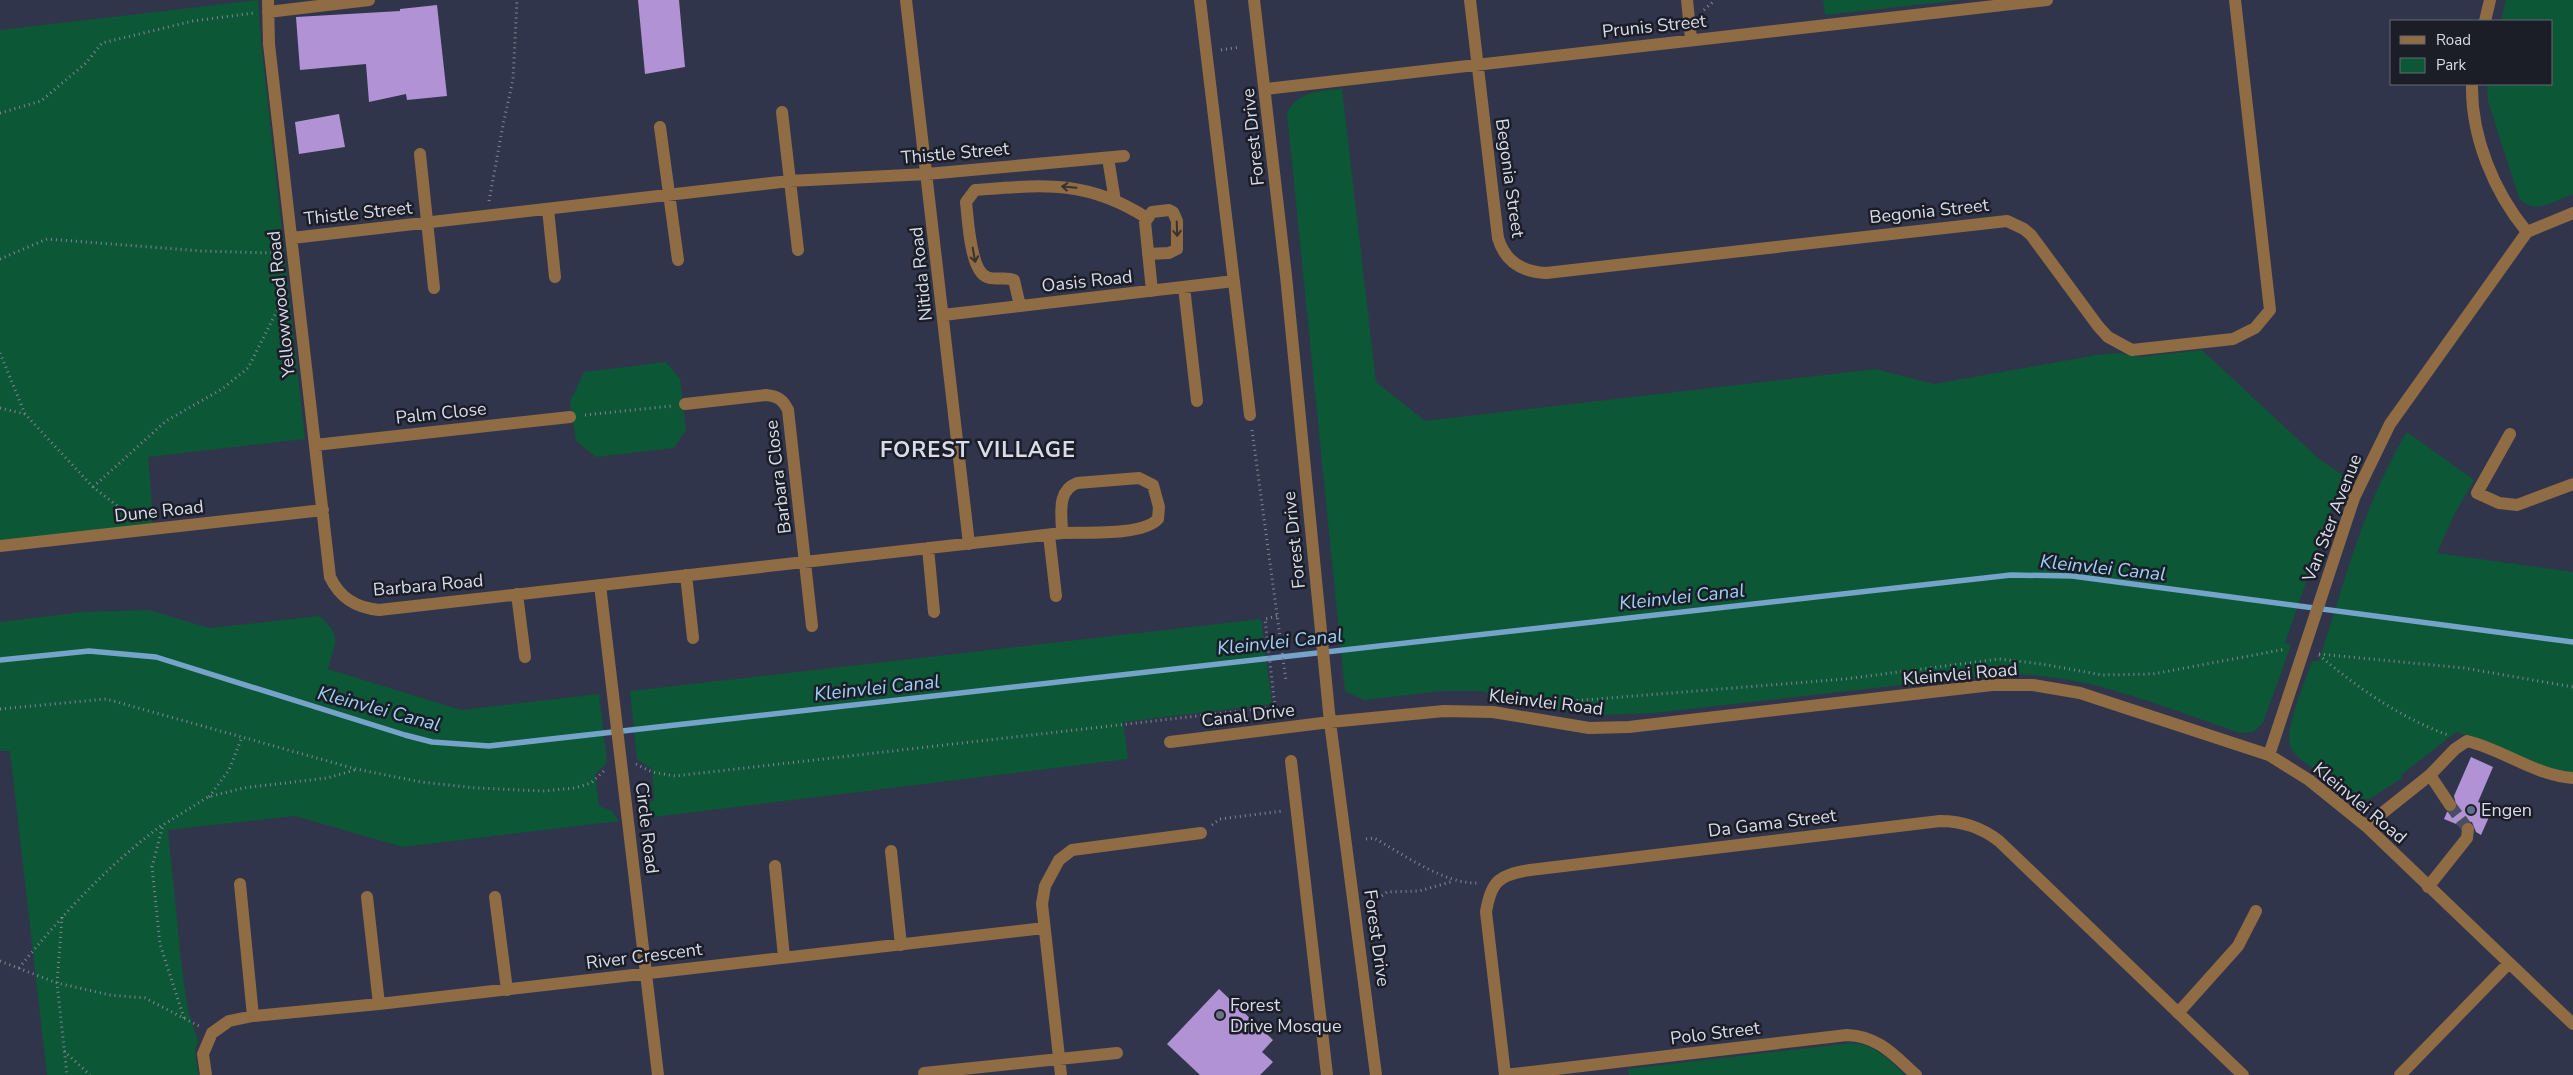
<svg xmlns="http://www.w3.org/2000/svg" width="2573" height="1075" font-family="'Nunito Sans',sans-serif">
<rect width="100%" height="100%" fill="#31354b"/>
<!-- green -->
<path fill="#0c5735" d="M 258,0 L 261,42 L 305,439 L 148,457 L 154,528 L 0,546 L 0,30 Z
M 1823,0 L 1960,0 L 1825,15 Z
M 2506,0 L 2573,0 L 2573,194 C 2555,201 2534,216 2519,198 L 2488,101 L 2487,84 L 2552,84 L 2552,21 L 2501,21 Z
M 1342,89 L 1376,382 L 1425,421 L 1876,369 L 1934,384 L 2097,355 L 2119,353 L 2140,357 L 2202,350 L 2319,459 L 2343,475 L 2285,643 L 2291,645 L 2263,723 L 2253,732 L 2240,733 C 2158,705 2077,669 1989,675 L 1654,713 L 1601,715 L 1557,710 L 1547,708 L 1542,699 L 1478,691 L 1443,691 L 1364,700 L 1345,691 L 1287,113 C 1298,91 1320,91 1342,89 Z
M 666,362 L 680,379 L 686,430 L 674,448 L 596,457 L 576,441 L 570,402 L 584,372 Z
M 2407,432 L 2474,480 L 2453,517 L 2437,553 L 2573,572 L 2573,777 L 2552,774 L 2497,746 L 2456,732 L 2401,775 L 2402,778 L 2369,799 L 2356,800 L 2299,758 C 2296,754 2291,750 2290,745 C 2285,726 2306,680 2312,661 L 2319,661 C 2344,584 2364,502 2407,432 Z
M 149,610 L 209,628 L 320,616 C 343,639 335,640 328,669 L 461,710 L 599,694 L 607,762 L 595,775 L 599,806 L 612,811 L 619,821 L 403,847 L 295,816 L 168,830 L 182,970 L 188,1010 L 198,1041 L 195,1050 L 198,1075 L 47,1075 L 10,751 L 0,751 L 0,622 L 83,612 Z
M 1261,619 L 1272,704 L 1123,722 L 1128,759 L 638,819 L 646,805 L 654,800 L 652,769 L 637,759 L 630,691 Z
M 1852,1043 C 1876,1045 1888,1059 1905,1075 L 1629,1075 L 1628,1069 Z"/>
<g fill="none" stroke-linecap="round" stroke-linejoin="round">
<!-- stream -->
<path stroke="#75a3c9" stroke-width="5.5" d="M 0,660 L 89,651 L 156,657 L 405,735 L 432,742 L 489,746 L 2011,575 L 2072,576 L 2573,642"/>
</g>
<!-- building -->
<path fill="#b192d4" d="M 638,0 L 679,0 L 685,67 L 645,74 Z
M 437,5 L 447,96 L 407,100 L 406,94 L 369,102 L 366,64 L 300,70 L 296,17 L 400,11 L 400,9 Z
M 339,114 L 345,147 L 299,154 L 295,122 Z
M 2471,757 L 2493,767 L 2478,802 L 2493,808 L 2481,835 L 2476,832 L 2472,822 L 2465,821 L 2461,826 L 2444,819 L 2447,812 L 2454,812 L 2457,808 L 2454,796 Z
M 1219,989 L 1273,1040 L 1262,1052 L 1273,1062 L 1260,1075 L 1200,1075 L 1167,1044 Z"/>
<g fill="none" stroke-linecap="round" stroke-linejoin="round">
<!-- minor-tunnel -->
<path stroke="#4a4e63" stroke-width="12" stroke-dasharray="12 6" stroke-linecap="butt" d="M 2450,805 L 2468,829"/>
<!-- path -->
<path stroke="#828698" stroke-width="3" stroke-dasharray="1 4" stroke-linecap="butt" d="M 1704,10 L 1715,0
M 1221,50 L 1240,47
M 0,113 L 41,101 L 86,63 L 102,43 L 193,21 L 254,13
M 489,201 L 504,120 L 513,80 L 517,0
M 0,259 L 47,239 L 202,251 L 271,253 L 278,248
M 0,353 L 25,414 L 93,487 L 129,515
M 0,408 L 25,414
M 585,415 L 671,406
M 1252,430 L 1286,681
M 93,487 L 166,421 L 222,389 L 248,368 L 282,301
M 2319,654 L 2464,668 L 2573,687
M 2319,655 C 2356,687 2401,718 2448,735
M 1547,703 L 1845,679 L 1999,659 L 2042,664 L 2102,675 L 2153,674 L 2286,649
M 0,709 L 106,699 L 356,769 L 421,782 L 476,788 L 543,791 L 575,788 L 591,783 L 606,769
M 636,764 L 652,772 L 675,776 L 1275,707 L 1265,619 L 1277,616
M 209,797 L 229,770 L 242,737
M 1212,825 L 1220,819 L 1283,811
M 1366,839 L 1374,838 C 1403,854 1444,884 1477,883
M 1374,902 L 1387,892 L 1419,891 L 1454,881
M 62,917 L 57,983 L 67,1075
M 0,961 L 57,983 L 110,995 L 145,998 L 199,1026
M 19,968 C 62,915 107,866 162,825
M 184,1018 L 160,944 L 152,867 L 163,825 L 208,797 L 243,788 L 327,778 L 355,770
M 64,1051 L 90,1075"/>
<!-- minor -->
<path stroke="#906c45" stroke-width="12" d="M 268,0 L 269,44 L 330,577 C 340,598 356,608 379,610 L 1062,533 C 1086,532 1142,536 1158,519 L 1159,507 L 1153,485 L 1139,478 L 1077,483 C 1056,491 1062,515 1062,533
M 906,0 L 969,544
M 1200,0 L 1250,415
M 1254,0 L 1286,276 L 1330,722 L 1376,1075
M 1470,0 L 1498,238 C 1505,262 1522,272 1546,273 L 2007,221 L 2024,229 L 2031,235 L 2098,326 L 2108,337 L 2132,350 L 2233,339 L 2255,328 L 2270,310 L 2235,0
M 1687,0 L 1691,39
M 268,12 L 369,0
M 2485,21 L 2490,0
M 2472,84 C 2471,137 2494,192 2527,232
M 1265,89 L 2047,0
M 782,112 L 798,250
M 660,127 L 678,260
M 420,154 L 434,288
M 1108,158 L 1115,201
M 548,209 L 555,277
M 292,238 L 789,181 L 927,174 L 1124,156
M 1148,254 L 1169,253 L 1177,249 L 1177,221 L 1173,212 L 1169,210 L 1152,212 L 1145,222 L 1152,291
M 1184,287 L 1197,401
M 1020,306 L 1014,280 C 1005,276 995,281 987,277 C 970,271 968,219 966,202 L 975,190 C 1043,185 1086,179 1147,218
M 943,315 L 1234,281
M 685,404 L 766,395 C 778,396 783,400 788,410 L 812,626
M 2510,434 L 2477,493 L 2499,503 L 2517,505 L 2573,484
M 315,445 L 570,417
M 1049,535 L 1056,596
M 0,546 L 323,510
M 928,548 L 934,612
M 686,575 L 693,638
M 600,585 L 658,1075
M 517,594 L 525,657
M 1170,742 L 1330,722 L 1444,711 L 1493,712 L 1589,728 L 1629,727 L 1992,685 L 2033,685 L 2080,693 L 2269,755 L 2309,780 L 2366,826 L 2573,1024
M 2269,755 L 2354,498 L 2390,424 L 2527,232 L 2573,213
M 1291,761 L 1327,1075
M 2430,775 L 2450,805
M 2366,826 L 2430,775 L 2455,749 L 2467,741 C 2504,750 2534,775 2573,778
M 891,851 L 901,945
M 775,866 L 784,957
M 240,884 L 253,1016
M 2428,887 L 2467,838 L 2468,829
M 367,897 L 379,1004
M 495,897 L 507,990
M 2178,1013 L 2238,946 L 2256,911
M 924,1073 L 1117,1053
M 206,1075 L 203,1054 L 212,1033 L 229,1021 L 253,1016 L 379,1004 L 1044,928
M 1061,1075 L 1042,904 L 1045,886 L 1059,860 L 1072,850 L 1201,833
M 1916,1075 C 1894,1055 1878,1036 1847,1035 L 1505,1075 L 1486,912 C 1491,881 1499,875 1530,870 L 1940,821 C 1963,821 1981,827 1999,841 L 2243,1075
M 2400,1075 L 2509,963"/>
</g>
<!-- one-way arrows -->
<defs><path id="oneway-shaft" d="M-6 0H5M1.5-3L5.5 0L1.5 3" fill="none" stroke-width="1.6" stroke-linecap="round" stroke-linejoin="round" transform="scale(1.25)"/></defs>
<g stroke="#38312e">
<use href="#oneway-shaft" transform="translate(1069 187) rotate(-175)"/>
<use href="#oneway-shaft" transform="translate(1177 229) rotate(88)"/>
<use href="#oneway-shaft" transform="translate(974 255) rotate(80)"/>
</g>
<!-- markers -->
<circle fill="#5c6f8a" stroke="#1b1d27" stroke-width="2" cx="2471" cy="810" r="5"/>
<circle fill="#6b7280" stroke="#1b1d27" stroke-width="2" cx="1220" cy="1015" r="5"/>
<g text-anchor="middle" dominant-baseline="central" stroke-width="5" stroke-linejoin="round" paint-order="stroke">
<!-- street labels -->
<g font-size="18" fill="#d8dbe9" stroke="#1b1d27">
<text transform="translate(1654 26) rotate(-6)">Prunis Street</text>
<text transform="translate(1253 137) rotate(-96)">Forest Drive</text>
<text transform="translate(955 153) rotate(-5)">Thistle Street</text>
<text transform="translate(1510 178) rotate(82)">Begonia Street</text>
<text transform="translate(1929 211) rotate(-6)">Begonia Street</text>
<text transform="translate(358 213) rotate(-6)">Thistle Street</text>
<text transform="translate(921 274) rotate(-96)">Nitida Road</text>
<text transform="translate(1087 281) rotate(-6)">Oasis Road</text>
<text transform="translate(281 304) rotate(-96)">Yellowwood Road</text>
<text transform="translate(441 413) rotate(-6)">Palm Close</text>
<text transform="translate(778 477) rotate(-97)">Barbara Close</text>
<text transform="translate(159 511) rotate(-6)">Dune Road</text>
<text transform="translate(2332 518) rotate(-69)">Van Ster Avenue</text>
<text transform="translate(1294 540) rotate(-96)">Forest Drive</text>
<text transform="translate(428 585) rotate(-5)">Barbara Road</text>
<text transform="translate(1960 674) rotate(-5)">Kleinvlei Road</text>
<text transform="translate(1546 702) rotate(7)">Kleinvlei Road</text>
<text transform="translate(1248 715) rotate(-7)">Canal Drive</text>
<text transform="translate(2360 803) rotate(40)">Kleinvlei Road</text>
<text transform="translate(1772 823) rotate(-7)">Da Gama Street</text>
<text transform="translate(647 828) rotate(83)">Circle Road</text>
<text transform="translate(1377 938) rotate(82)">Forest Drive</text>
<text transform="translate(644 956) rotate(-7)">River Crescent</text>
<text transform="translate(1715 1033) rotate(-7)">Polo Street</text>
</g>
<!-- poi labels -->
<g font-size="18" fill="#d8dbe9" stroke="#1b1d27" text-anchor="start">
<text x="2481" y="810">Engen</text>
<text x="1230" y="1005">Forest<tspan x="1230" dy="21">Drive Mosque</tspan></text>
</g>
<!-- water labels -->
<g font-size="19" font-style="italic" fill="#9dd0f8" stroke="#1b1d27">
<text transform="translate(2103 568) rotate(6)">Kleinvlei Canal</text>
<text transform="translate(1682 597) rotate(-6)">Kleinvlei Canal</text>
<text transform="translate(1280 642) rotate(-6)">Kleinvlei Canal</text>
<text transform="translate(877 688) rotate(-6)">Kleinvlei Canal</text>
<text transform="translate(379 709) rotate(15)">Kleinvlei Canal</text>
</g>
<!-- district labels -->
<g font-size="22" font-weight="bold" letter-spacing="1" fill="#d8dbe9" stroke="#1b1d27">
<text x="978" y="450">FOREST VILLAGE</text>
</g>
</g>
<!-- legend -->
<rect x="2390" y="20" width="162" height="65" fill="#1b1d27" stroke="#676975"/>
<rect x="2400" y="36" width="25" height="8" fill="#906c45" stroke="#676975"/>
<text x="2436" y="45" font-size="15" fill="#d8dbe9">Road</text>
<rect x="2400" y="58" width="25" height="15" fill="#0c5735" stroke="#676975"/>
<text x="2436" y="70" font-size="15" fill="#d8dbe9">Park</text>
</svg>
